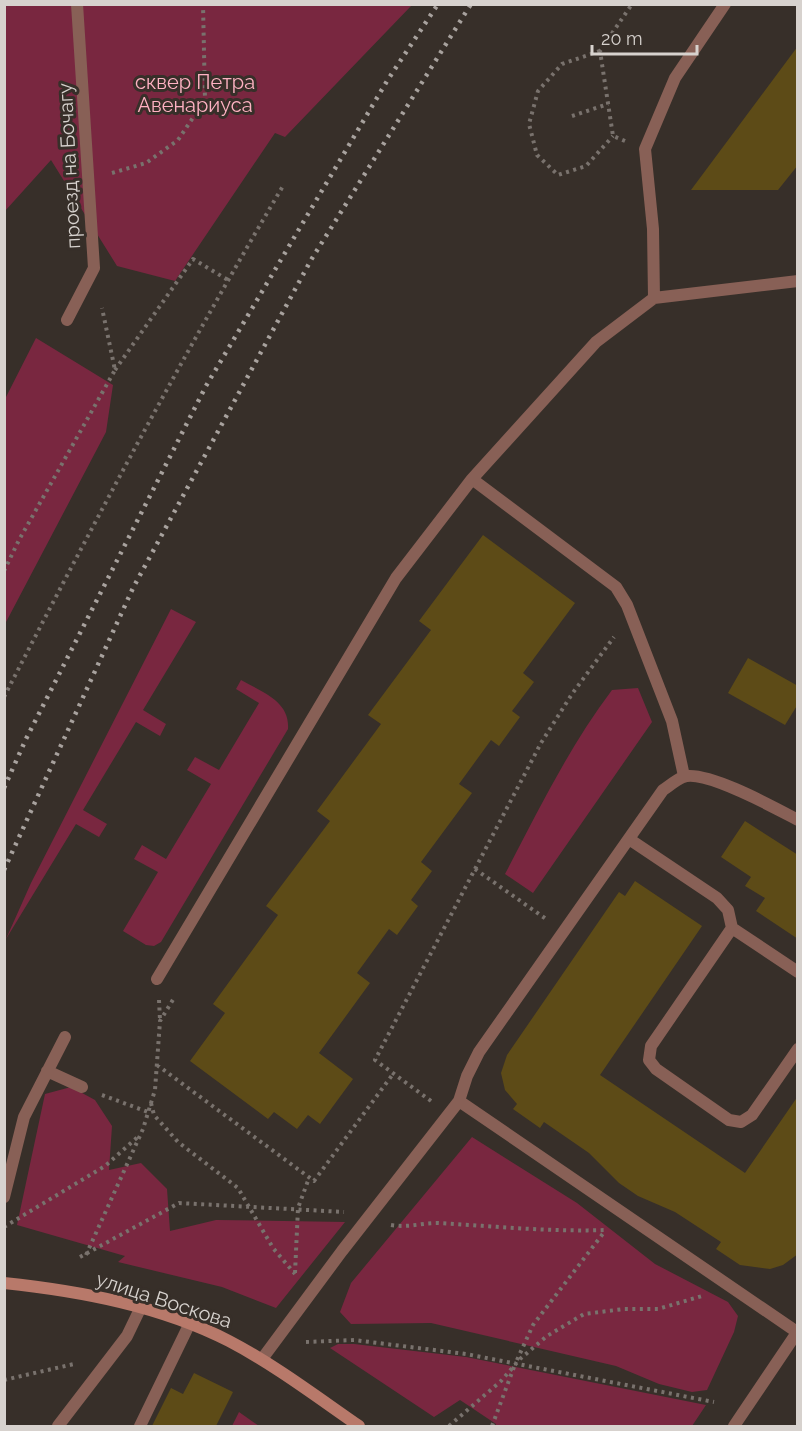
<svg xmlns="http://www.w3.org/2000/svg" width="802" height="1431" font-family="Raleway,sans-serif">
<rect width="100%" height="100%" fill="#372f29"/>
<!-- green -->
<path fill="#792740" d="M 5,5 L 412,5 L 285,137 L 275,133 L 175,281 L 117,266 L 51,160 L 5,211 Z
M 36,338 L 113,385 L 106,432 L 5,624 L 5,399 Z
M 171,609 L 196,622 L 143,710 L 166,724 L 160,736 L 136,722 L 83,810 L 107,824 L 99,837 L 76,824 L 6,939 L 31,883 Z
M 241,680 C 262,692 290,701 288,729 L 161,942 L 154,946 L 146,945 L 123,931 L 158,872 L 134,859 L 142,845 L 166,859 L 211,784 L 187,770 L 195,757 L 219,770 L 259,703 L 236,689 Z
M 638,688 L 652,722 L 533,893 L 505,874 C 538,811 569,747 612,690 Z
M 71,1087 L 95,1100 L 112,1126 L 109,1170 L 141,1163 L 167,1189 L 170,1231 L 216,1220 L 345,1222 L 276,1308 L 222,1287 L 118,1262 L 125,1256 L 17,1225 L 45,1094 Z
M 472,1137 L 577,1203 L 655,1264 L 728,1302 L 738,1316 L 734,1332 L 707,1390 L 692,1392 L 659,1384 L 616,1366 L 431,1323 L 351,1324 L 340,1312 L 351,1283 Z
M 338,1344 L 354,1344 L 466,1357 L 706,1405 L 692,1426 L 495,1426 L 496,1424 L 460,1400 L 434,1417 L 330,1348 Z
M 239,1412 L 259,1426 L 232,1426 Z"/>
<!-- building -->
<path fill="#5d4b17" d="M 798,46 L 798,165 L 778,190 L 691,190 Z
M 483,535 L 575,603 L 523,673 L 534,682 L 512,711 L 520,717 L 499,746 L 491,740 L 459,784 L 472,793 L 421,862 L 432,871 L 411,900 L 418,906 L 397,935 L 389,929 L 357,973 L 370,983 L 319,1053 L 353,1079 L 320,1124 L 308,1115 L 297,1129 L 274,1112 L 268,1119 L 190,1061 L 225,1013 L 213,1004 L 278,915 L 266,906 L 330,821 L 317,811 L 381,724 L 368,715 L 431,630 L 419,621 Z
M 748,658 L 798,686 L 798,704 L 785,725 L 728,693 Z
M 745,821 L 798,855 L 798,939 L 756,911 L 765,898 L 745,886 L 751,877 L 721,857 Z
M 635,881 L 702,926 L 600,1075 L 745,1173 L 798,1096 L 798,1254 L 783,1265 L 770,1269 L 740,1265 L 716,1249 L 721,1242 L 675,1212 L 638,1196 L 619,1183 L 589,1153 L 544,1122 L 540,1128 L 513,1109 L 517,1104 L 505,1090 L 501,1073 L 507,1055 L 619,892 L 625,896 Z
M 194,1373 L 233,1392 L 216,1426 L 152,1426 L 171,1388 L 183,1394 Z"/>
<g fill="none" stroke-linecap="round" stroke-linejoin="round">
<!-- path -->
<path stroke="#79726d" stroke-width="4" stroke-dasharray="3 4.5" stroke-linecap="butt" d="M 600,51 L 562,64 L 538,91 L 529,124 L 537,155 L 558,175 L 586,166 L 613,136
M 572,116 L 608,104
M 625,141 L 613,136 L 600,51 L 632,4
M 112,173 L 146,163 L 178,140 L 205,100 L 203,4
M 115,370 L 193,259 L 228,280
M 4,571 L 19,540 L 115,370 L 102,308
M 4,697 C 93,524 184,353 283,186
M 475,869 L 546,919
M 159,1000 L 160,1020
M 157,1065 L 314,1181 L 393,1074
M 102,1095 L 148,1112
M 431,1101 L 375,1060 L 541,743 L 572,694 L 614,637
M 151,1103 L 154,1115 L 178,1142 L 238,1188 L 273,1248 L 295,1274
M 391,1225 C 408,1228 421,1223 437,1223 C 493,1226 549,1232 605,1230
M 4,1227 L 105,1166 L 140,1135
M 86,1255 L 143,1129 L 155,1090 L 160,1021 L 174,998
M 80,1257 L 179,1203 L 344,1212
M 295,1273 L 298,1208 L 309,1178
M 306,1342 L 354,1340 L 466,1354 L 714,1402
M 517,1360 L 533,1325 L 605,1231
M 4,1380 L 74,1364
M 449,1426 L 501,1381 L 520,1359 L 547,1336 L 584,1314 L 624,1309 L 658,1309 L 702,1296
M 492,1426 L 514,1367"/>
<!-- service -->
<path stroke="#886056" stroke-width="12" d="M 654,298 L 653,229 L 645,149 L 675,78 L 725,4
M 67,320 L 94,268 L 77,4
M 472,479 L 616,587 L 627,605 L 672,721 L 684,776
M 629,839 L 717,898 L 728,910 L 732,928 L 798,972
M 732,928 L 651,1046 L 649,1060 L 656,1069 L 729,1120 L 741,1122 L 752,1115 L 798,1049
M 157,979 L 396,578 L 472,479 L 596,342 L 654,298 L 798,281
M 47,1071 L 82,1087
M 459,1101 L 797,1332
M 4,1197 L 24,1117 L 65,1037
M 262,1359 L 342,1251 L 459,1101 L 467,1076 L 479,1052 L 663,790 C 669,786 676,780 683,777 C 705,769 777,809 798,820
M 58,1426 L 127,1336 L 140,1309
M 140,1426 L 189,1325"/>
<!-- minor -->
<path stroke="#886056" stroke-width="12" d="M 734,1426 L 798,1331"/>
<!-- secondary -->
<path stroke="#b8796a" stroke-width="12" d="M 4,1283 C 80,1291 161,1306 229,1341 C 275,1365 317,1397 359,1426"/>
<!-- rail -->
<path stroke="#a8a29e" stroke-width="4.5" stroke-dasharray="3 6" stroke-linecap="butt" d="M 4,788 L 26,739 L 206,386 L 387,81 L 438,4
M 4,870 L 133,588 L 311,260 L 471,4"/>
</g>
<g text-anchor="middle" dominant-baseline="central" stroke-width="6" stroke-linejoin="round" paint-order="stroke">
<!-- park labels -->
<g font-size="20" fill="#ffb2c3" stroke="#372f29">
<text x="195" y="82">сквер Петра<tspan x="195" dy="23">Авенариуса</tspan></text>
</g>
<!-- street labels -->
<g font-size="20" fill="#d7d2ce" stroke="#372f29">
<text transform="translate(69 166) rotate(-93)">проезд на Бочагу</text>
<text transform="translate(164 1300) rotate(18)">улица Воскова</text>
</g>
</g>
<!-- border -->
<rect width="802" height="1431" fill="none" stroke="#d7d2ce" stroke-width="12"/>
<!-- scale -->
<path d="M592 45v9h105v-9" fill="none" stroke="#d7d2ce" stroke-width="3"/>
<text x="601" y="45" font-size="18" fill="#d7d2ce" stroke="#372f29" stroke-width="4.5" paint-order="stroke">20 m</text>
</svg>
